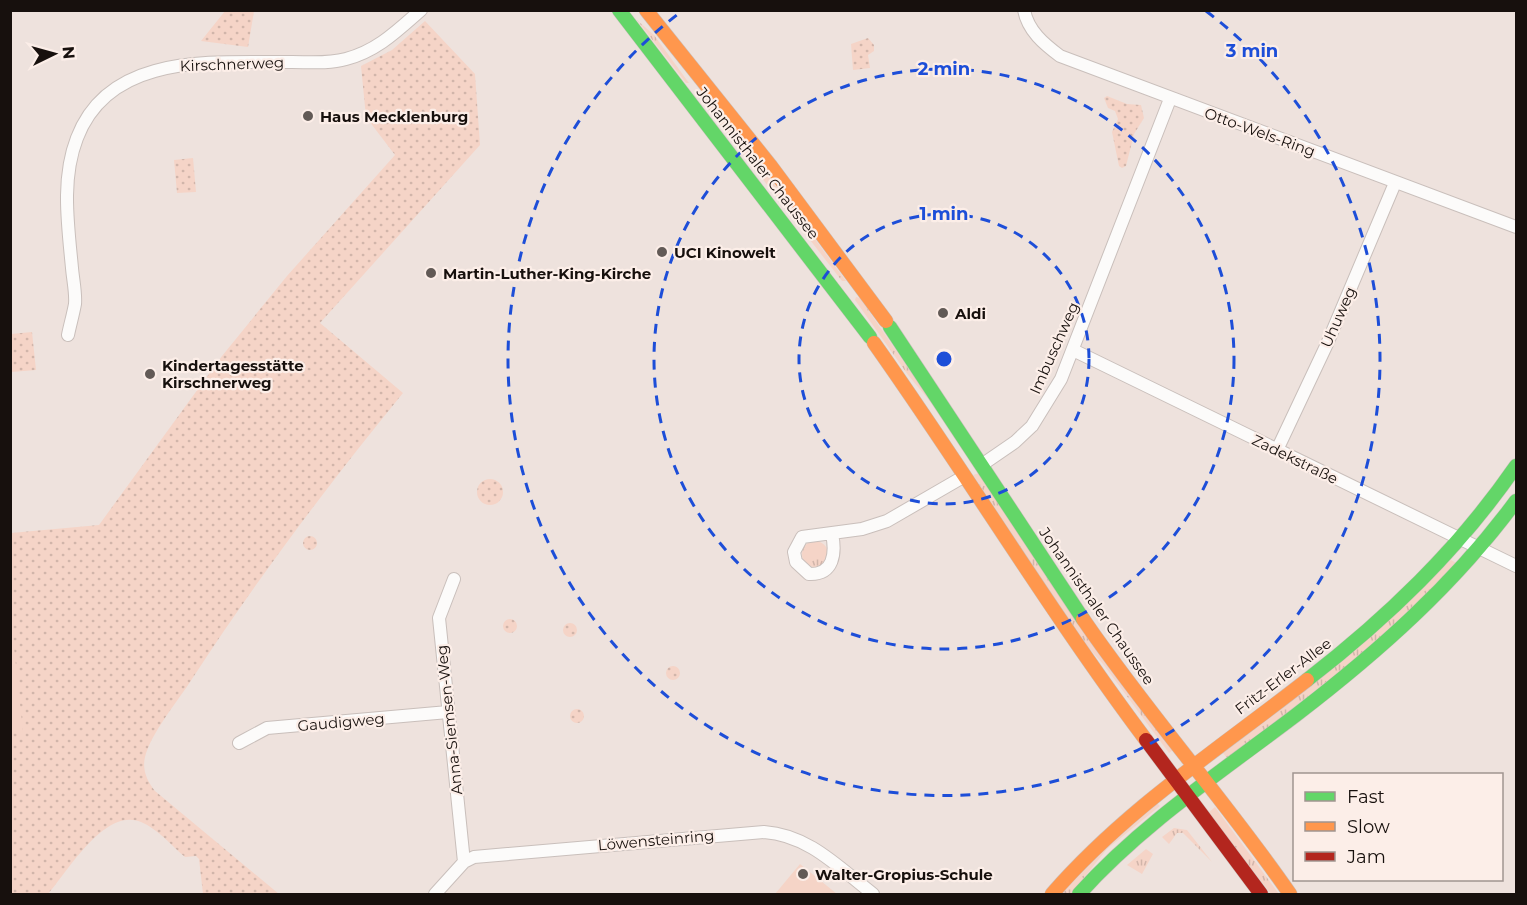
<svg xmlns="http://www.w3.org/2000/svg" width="1527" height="905" font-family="Montserrat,sans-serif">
<defs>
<pattern id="grass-tufts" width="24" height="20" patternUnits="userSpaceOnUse" patternTransform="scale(1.5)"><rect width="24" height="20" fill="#f5d4c7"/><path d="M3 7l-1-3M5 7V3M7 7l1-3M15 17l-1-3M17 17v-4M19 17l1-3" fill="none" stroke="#d1b5aa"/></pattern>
<pattern id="park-dots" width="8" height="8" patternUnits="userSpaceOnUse" patternTransform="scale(1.5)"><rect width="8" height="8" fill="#f5d4c7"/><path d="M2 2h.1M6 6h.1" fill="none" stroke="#d1b5aa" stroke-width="1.8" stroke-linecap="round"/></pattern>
</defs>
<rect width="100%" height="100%" fill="#eee2dd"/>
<!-- grass -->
<path fill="url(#grass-tufts)" d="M 637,20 L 654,35 L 689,83 L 686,83 Z
M 715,104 L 846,281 L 842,281 L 708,109 Z
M 856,297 L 860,298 L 934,406 L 908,375 L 855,300 Z
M 979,473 L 1173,750 L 1169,753 L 1103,664 L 1083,642 L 973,475 Z
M802 554a13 13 0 1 1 26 0a13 13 0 1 1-26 0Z
M 1451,560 L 1460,565 L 1390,632 L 1228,759 L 1222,752 Z
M 1156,802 L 1160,806 L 1107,849 L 1071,894 L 1059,894 L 1079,872 Z
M 1215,807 L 1279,894 L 1271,894 L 1208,813 Z
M 1174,828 L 1187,830 L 1212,862 L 1183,833 L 1177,833 L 1169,844 L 1162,837 Z
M 1146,849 L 1153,854 L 1142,874 L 1127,865 Z"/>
<!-- park -->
<path fill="url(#park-dots)" d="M 225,11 L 254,11 L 248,47 L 201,41 Z
M 425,21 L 475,74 L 480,145 L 320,323 L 403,393 C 328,485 257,579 192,679 C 178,701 151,733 145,757 C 142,770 147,781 155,791 L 279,894 L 203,894 L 199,859 L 196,856 L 185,857 C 172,846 158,829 141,822 C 105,807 68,871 48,894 L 11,894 L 11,533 L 99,525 L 222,356 L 287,276 L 395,155 L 366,117 L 361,66 L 392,50 Z
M 868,38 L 874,45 L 874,51 L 868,55 L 870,68 L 853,70 L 851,44 Z
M 1107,96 L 1127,104 L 1141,105 L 1144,118 L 1134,134 L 1126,166 L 1122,168 L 1119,166 L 1112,132 L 1118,119 L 1115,111 L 1108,108 L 1104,98 Z
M 193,158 L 196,192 L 177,193 L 174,160 Z
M 32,332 L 36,370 L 11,372 L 11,334 Z
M477 492a13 13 0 1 1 26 0a13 13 0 1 1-26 0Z
M303 543a7 7 0 1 1 14 0a7 7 0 1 1-14 0Z
M503 626a7 7 0 1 1 14 0a7 7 0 1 1-14 0Z
M563 630a7 7 0 1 1 14 0a7 7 0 1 1-14 0Z
M666 673a7 7 0 1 1 14 0a7 7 0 1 1-14 0Z
M570 716a7 7 0 1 1 14 0a7 7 0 1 1-14 0Z"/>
<!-- pitch -->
<path fill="#f5d4c7" d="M 11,647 L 14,647 L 23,732 L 11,733 Z
M 800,864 L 837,894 L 775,894 Z"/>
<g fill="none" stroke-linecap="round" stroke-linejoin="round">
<!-- street casing -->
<g stroke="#c9bfbb" stroke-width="14">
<path id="street" d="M 1024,10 C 1028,31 1044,44 1060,56 L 1516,227
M 68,335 C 70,325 73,315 75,304 C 76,293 73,280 72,268 C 68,225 61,179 77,138 C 110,51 216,63 292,62 C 309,62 328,64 346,59 C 377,51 397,31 421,10
M 1073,350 L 1516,566
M 1277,450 L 1327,344 L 1395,183
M 983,464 L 1015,442 L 1032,426 L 1061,379 L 1170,99
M 832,534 C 836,553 834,575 809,574 L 796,562 L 794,552 L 802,537 L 862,529 L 887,521 L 963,477
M 454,579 L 439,618 L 464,862
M 239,743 L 267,728 L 448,712
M 435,894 L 464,862 L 474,857 L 764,832 C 809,835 839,868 873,894"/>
</g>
<!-- fast casing -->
<g stroke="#c9bfbb" stroke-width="15">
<path id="fast" d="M 619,10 L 870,337
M 890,327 L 1083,619
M 1307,680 C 1387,618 1458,550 1516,466
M 1079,894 C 1142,824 1221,772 1296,715 C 1378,652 1454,585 1516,501"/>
</g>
<!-- slow casing -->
<g stroke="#c9bfbb" stroke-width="15">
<path id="slow" d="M 646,10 L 770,165 L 886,321
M 874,343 C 967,474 1050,612 1146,740
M 1083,619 C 1148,714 1225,800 1290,894
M 1052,894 C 1126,809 1219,749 1307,680"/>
</g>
<!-- jam casing -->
<g stroke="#c9bfbb" stroke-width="15">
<path id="jam" d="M 1146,740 L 1261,894"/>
</g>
<!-- street -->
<use href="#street" stroke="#fcfbfa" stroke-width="12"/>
<!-- fast -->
<use href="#fast" stroke="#63d668" stroke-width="14"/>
<!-- slow -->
<use href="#slow" stroke="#ff974d" stroke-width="14"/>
<!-- jam -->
<use href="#jam" stroke="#b3261e" stroke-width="14"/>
</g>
<!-- distance rings -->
<g fill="none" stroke="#1d4ed8" stroke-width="3" stroke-dasharray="10 8">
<circle cx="944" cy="359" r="145"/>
<circle cx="944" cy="359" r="290"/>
<path d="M1206 11A436 436 0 1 1 682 11"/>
</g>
<!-- markers -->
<g fill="#625a56" stroke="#fceee8" stroke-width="2">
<circle cx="308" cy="116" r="6"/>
<circle cx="662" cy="252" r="6"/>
<circle cx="431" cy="273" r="6"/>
<circle cx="943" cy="313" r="6"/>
<circle cx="150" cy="374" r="6"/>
<circle cx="803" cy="874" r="6"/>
</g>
<g text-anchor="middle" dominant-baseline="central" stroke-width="4.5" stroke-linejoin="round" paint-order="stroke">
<!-- street labels -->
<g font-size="15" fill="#17100d" stroke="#fceee8">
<text transform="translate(232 64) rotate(-2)">Kirschnerweg</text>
<text transform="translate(1260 132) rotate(20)">Otto-Wels-Ring</text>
<text transform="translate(758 163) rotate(52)">Johannisthaler Chaussee</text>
<text transform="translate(1338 317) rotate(-66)">Uhuweg</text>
<text transform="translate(1054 348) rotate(-66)">Imbuschweg</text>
<text transform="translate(1295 459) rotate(26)">Zadekstraße</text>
<text transform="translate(1097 606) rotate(55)">Johannisthaler Chaussee</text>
<text transform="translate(1283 676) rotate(-37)">Fritz-Erler-Allee</text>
<text transform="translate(449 720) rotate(-96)">Anna-Siemsen-Weg</text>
<text transform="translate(341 722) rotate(-5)">Gaudigweg</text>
<text transform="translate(656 840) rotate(-5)">Löwensteinring</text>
</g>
<!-- poi labels -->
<g font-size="15" font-weight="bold" fill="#17100d" stroke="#fceee8" text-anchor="start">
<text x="320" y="116">Haus Mecklenburg</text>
<text x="674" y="252">UCI Kinowelt</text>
<text x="443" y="273">Martin-Luther-King-Kirche</text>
<text x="955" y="313">Aldi</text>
<text x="162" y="365">Kindertagesstätte<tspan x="162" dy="17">Kirschnerweg</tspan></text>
<text x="815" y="874">Walter-Gropius-Schule</text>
</g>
</g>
<circle cx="944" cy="359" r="9" fill="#1d4ed8" stroke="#fceee8" stroke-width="3"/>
<g font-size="18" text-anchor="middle" font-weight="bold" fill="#1d4ed8" stroke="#fceee8" stroke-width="4.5" stroke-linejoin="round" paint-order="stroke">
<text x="1252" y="57">3 min</text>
<text x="944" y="75">2 min</text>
<text x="944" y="220">1 min</text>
</g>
<!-- border -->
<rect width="1527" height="905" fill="none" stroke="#17100d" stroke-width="24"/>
<!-- legend -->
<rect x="1293" y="773" width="210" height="108" fill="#fceee8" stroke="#a09590" stroke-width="1.5"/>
<rect x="1305" y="792" width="30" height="9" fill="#63d668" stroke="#a09590" stroke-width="1.5"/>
<text x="1347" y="803" font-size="18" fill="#17100d">Fast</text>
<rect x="1305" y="822" width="30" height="9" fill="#ff974d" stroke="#a09590" stroke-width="1.5"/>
<text x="1347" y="833" font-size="18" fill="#17100d">Slow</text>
<rect x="1305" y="852" width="30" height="9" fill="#b3261e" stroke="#a09590" stroke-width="1.5"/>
<text x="1347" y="863" font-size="18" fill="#17100d">Jam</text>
<!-- north arrow -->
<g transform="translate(54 54) rotate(85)" stroke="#fceee8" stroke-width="4.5" paint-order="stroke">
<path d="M0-4.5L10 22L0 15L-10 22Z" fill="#17100d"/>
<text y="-9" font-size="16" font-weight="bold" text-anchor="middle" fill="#17100d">N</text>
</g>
</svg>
